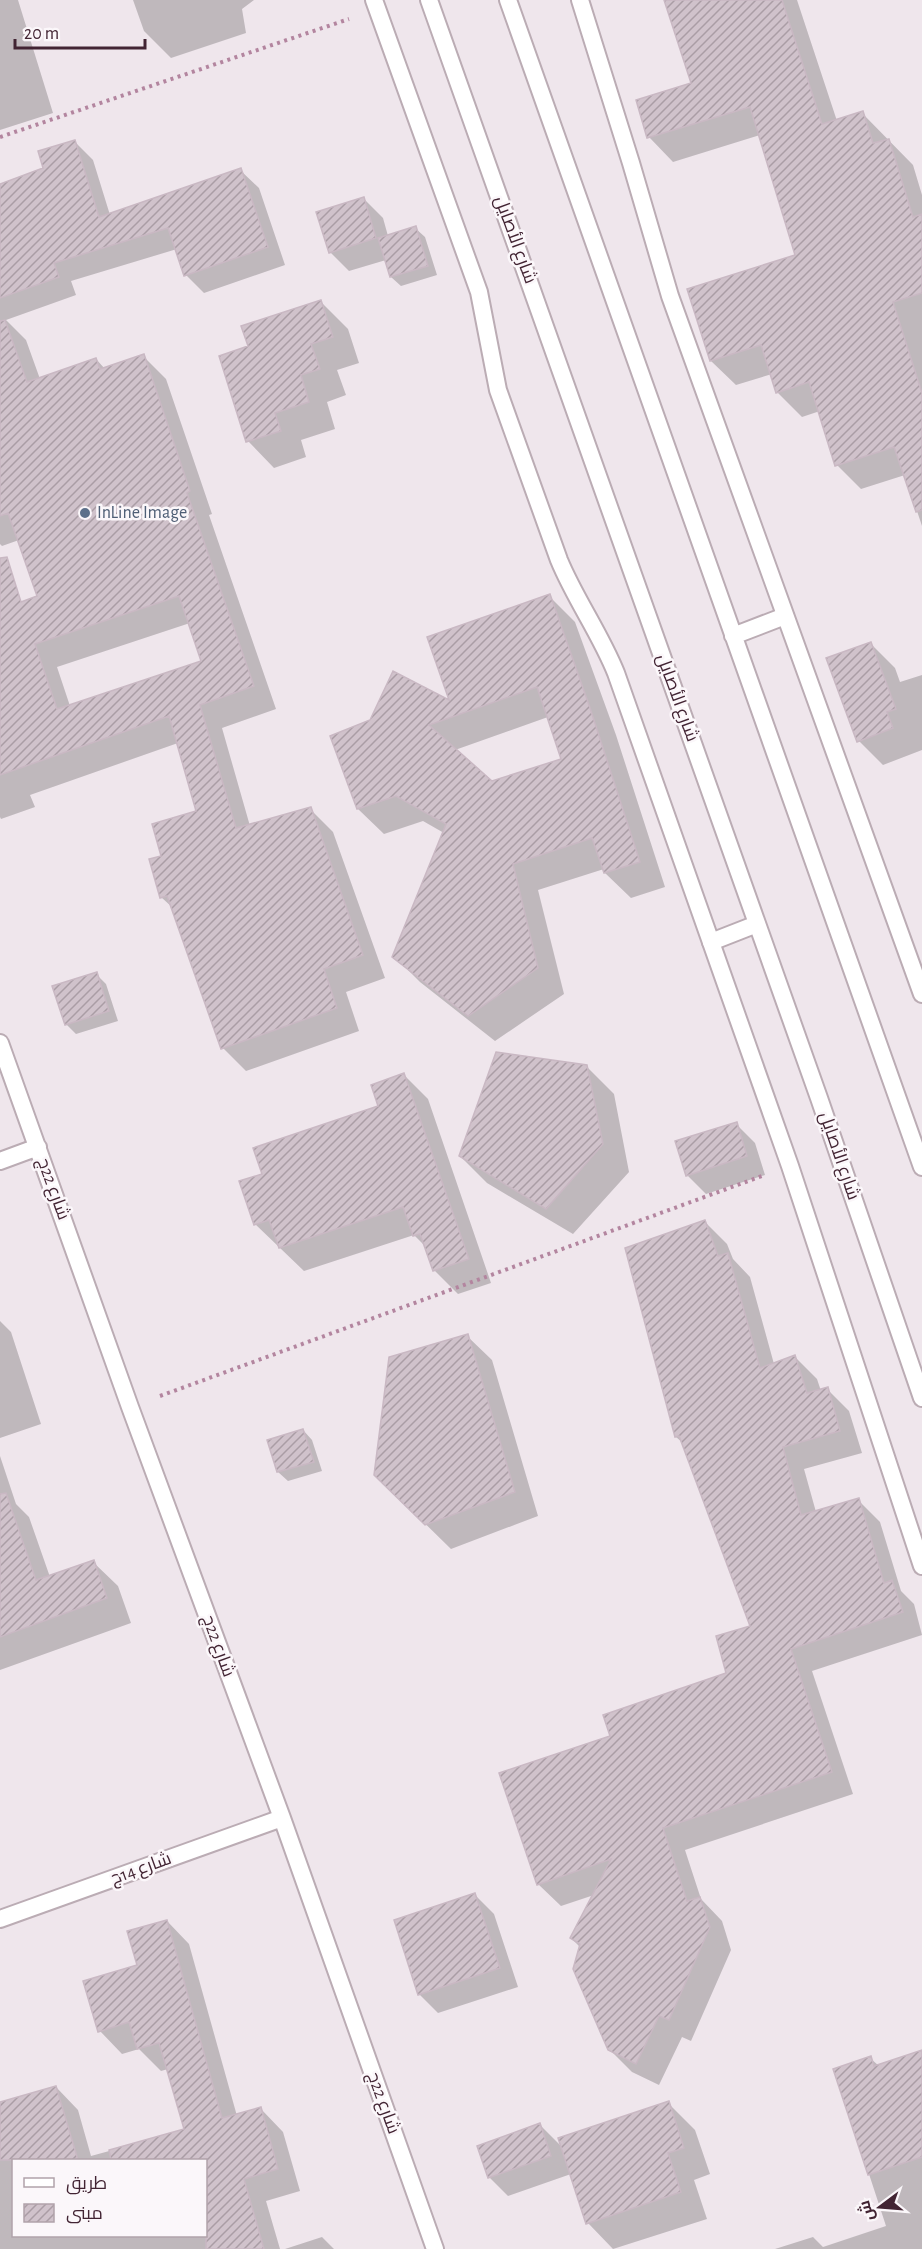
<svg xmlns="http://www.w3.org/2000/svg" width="922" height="2249" font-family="'Alegreya Sans',Cairo,sans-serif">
<defs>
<pattern id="building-hatch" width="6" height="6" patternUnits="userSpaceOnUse" patternTransform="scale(1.5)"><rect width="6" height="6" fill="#d0c2cb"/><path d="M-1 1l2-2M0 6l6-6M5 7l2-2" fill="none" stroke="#aa9da5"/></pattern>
</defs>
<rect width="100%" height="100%" fill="#efe6ec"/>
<!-- shadow -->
<path fill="#0003" fill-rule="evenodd" d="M 0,0 L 18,0 L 53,113 L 0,130 Z
M 133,0 L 254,0 L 242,9 L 246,33 L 171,58 L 144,31 Z
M 666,0 L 797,0 L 837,121 L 862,113 L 913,165 L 922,195 L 922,526 L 905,475 L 861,489 L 837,465 L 820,411 L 802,417 L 777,392 L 772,374 L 736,385 L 711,361 L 689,290 L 797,256 L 760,135 L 673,162 L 649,137 L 693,84 Z
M 75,142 L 93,160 L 110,215 L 240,170 L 259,188 L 285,265 L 204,293 L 186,275 L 177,249 L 71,281 L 76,295 L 6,320 L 26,340 L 40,379 L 96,359 L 105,369 L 143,356 L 166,379 L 212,514 L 209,515 L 276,709 L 222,728 L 250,826 L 310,809 L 333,832 L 385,978 L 346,992 L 359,1031 L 246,1071 L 223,1048 L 173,908 L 161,897 L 163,857 L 198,812 L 178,743 L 30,795 L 35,807 L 1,819 L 0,817 L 0,610 L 39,597 L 19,540 L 2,546 L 0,544 L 0,186 L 45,169 ZM 190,623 L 203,662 L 70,706 L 57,667 Z
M 364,199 L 383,218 L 388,236 L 415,228 L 425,237 L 437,275 L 401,286 L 391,277 L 386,260 L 349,271 L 330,252 Z
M 321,302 L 348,329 L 359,363 L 337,370 L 346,395 L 327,402 L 335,429 L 301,440 L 306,457 L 274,468 L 248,441 L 249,347 Z
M 549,596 L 575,622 L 616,735 L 665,887 L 631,898 L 605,873 L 604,869 L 538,890 L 564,994 L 495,1041 L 420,982 L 394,956 L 444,833 L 423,821 L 384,834 L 358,809 L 332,737 L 452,703 ZM 548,717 L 563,760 L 492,783 L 455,750 Z
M 870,643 L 895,668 L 900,682 L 922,675 L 922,750 L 883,765 L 859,741 Z
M 96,974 L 106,984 L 118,1021 L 76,1034 L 66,1024 Z
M 587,1067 L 614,1094 L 629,1172 L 573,1234 L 487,1183 L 460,1156 Z
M 404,1075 L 428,1099 L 491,1283 L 458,1294 L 434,1270 L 426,1247 L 414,1235 L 304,1271 L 255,1224 L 264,1175 L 380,1107 Z
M 736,1124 L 755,1143 L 765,1175 L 706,1194 L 687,1175 Z
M 705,1222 L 727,1244 L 733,1259 L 750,1277 L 774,1364 L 795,1357 L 817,1379 L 821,1391 L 827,1389 L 849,1411 L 862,1453 L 804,1469 L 816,1512 L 858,1500 L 880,1522 L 901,1591 L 914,1604 L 922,1635 L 812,1671 L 853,1794 L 685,1850 L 701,1899 L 722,1921 L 731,1950 L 691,2041 L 682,2037 L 659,2085 L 632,2072 L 609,2049 L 581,1948 L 571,1938 L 594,1895 L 561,1906 L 538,1884 L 611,1737 L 728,1674 L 752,1627 L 683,1443 L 676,1437 L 627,1249 Z
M 0,1321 L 11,1332 L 41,1424 L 0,1438 Z
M 467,1336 L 492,1360 L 538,1516 L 451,1549 L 400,1499 Z
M 303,1430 L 312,1440 L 322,1471 L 288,1481 L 278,1472 Z
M 0,1456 L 16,1504 L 29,1517 L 50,1577 L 93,1562 L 118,1586 L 131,1623 L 0,1670 Z
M 475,1895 L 494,1914 L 518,1987 L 438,2013 L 419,1994 Z
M 167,1921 L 189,1944 L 237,2116 L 261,2109 L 283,2132 L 300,2191 L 266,2201 L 280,2249 L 0,2249 L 0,2104 L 56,2087 L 78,2110 L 91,2156 L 186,2130 L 168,2069 L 161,2071 L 139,2049 L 122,2054 L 100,2031 ZM 14,2160 L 206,2160 L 206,2236 L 14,2236 Z
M 922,2052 L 922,2249 L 775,2249 L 813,2237 L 823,2247 L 886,2226 L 835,2070 L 870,2058 L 879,2066 Z
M 668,2103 L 695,2130 L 710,2174 L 694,2180 L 707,2219 L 613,2249 L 588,2223 L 571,2174 L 508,2196 L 489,2177 L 540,2125 L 563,2148 Z
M 322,2237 L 334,2249 L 285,2249 Z"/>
<!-- building -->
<path fill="url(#building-hatch)" stroke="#c9b8c3" stroke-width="1.5" fill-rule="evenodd" d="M 664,0 L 782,0 L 822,124 L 863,111 L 873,143 L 889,139 L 913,217 L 922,214 L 922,293 L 893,302 L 922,393 L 922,510 L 916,512 L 894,447 L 835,466 L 809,382 L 776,393 L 761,345 L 710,361 L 687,289 L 795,255 L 750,107 L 647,138 L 636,100 L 691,83 Z
M 75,140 L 99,217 L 241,168 L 268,247 L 184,276 L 168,228 L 54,263 L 59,277 L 0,298 L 0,184 L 43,168 L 38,151 Z
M 364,197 L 376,238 L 329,253 L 316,212 Z
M 416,226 L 428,266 L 390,277 L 378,238 Z
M 321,300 L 333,337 L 311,344 L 320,369 L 301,375 L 309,402 L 275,413 L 281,431 L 246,442 L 219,356 L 248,346 L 241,326 Z
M 5,320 L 27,382 L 96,358 L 100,369 L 144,354 L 190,491 L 187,493 L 254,686 L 200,705 L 236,828 L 311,807 L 363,955 L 324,969 L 337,1008 L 221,1049 L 167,896 L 160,898 L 149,859 L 161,856 L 152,824 L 196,811 L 169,716 L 0,775 L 0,558 L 7,557 L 21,602 L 37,596 L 8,513 L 0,516 L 0,321 ZM 179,596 L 201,661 L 57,709 L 35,644 Z
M 550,594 L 590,708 L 640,862 L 604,873 L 592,838 L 513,864 L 538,968 L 468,1016 L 392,957 L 446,824 L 396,796 L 357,809 L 330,736 L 370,720 L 393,671 L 449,700 L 427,637 ZM 537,687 L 561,759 L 492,781 L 429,725 Z
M 871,642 L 896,709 L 887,712 L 893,728 L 857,742 L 826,658 Z
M 97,972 L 109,1011 L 65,1025 L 52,986 Z
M 496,1052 L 587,1065 L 603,1144 L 546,1209 L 459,1156 Z
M 404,1073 L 469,1259 L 433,1271 L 420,1234 L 413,1236 L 403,1207 L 279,1248 L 269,1220 L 254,1225 L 239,1181 L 262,1174 L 253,1148 L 378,1106 L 371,1085 Z
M 737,1122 L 747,1156 L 686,1176 L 675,1141 Z
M 705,1220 L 718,1256 L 728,1253 L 760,1368 L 795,1355 L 807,1393 L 828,1387 L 840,1431 L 783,1447 L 801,1515 L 859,1498 L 884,1583 L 892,1580 L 903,1612 L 791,1649 L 832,1772 L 663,1828 L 687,1901 L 700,1897 L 710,1927 L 669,2020 L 659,2016 L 636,2064 L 608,2050 L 573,1969 L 580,1944 L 570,1938 L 611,1859 L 537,1885 L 499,1773 L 610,1736 L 603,1715 L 726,1673 L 716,1636 L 750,1626 L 679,1436 L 675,1437 L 625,1248 Z
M 468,1334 L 515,1492 L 425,1525 L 374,1475 L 389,1357 Z
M 303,1429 L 314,1462 L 277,1472 L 267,1440 Z
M 6,1493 L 36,1580 L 94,1560 L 107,1598 L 0,1637 L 0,1494 Z
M 475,1893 L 500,1968 L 418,1995 L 394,1920 Z
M 167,1920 L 222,2118 L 261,2107 L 278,2169 L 244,2179 L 264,2249 L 206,2249 L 206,2160 L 111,2160 L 109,2150 L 184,2129 L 159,2043 L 137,2049 L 129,2022 L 98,2032 L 83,1981 L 137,1965 L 127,1931 Z
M 922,2050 L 922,2157 L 868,2175 L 833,2069 L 871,2056 L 874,2066 Z
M 56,2086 L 78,2160 L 0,2160 L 0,2102 Z
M 669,2101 L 684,2148 L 668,2153 L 681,2192 L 586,2224 L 558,2138 Z
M 540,2123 L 551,2156 L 488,2178 L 477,2146 Z"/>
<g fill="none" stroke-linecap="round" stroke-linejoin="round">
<!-- minor casing -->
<g stroke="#bbacb4" stroke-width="20">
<path id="minor" d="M 374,0 L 479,292 L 498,390 L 559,560 C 575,599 600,633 616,673 L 790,1166 L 922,1566
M 580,0 L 631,163 L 670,296 L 922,994
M 0,1043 L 130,1407 L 282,1818 L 435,2249
M 0,1161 L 38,1147
M 0,1919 L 282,1818"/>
</g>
<!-- tertiary casing -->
<g stroke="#bbacb4" stroke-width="20">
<path id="tertiary" d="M 429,0 L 819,1098 L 922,1398
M 508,0 L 922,1167
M 733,636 L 785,616
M 711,942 L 757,924"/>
</g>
<!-- path -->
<path stroke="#b3859f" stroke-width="4" stroke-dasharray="3 4.5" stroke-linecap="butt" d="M 0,137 L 349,19
M 160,1396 L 762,1176"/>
<!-- minor -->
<use href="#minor" stroke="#fff" stroke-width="16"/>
<!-- tertiary -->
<use href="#tertiary" stroke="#fff" stroke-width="16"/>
</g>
<!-- markers -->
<circle fill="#5c6f8a" stroke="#fbf7fa" stroke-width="2" cx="85" cy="513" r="6"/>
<g text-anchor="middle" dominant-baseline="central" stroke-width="5" stroke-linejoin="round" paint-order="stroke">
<!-- street labels -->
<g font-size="18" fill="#422433" stroke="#fbf7fa">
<text transform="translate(515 240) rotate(70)">شارع الأصايل</text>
<text transform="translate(677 698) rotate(70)">شارع الأصايل</text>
<text transform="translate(839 1156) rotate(71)">شارع الأصايل</text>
<text transform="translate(53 1189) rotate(70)">شارع 22ج</text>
<text transform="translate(218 1646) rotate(70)">شارع 22ج</text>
<text transform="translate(141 1869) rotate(-20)">شارع 14ج</text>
<text transform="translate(383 2103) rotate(70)">شارع 22ج</text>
</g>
<!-- service labels -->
<g font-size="18" fill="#4e5e75" stroke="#fbf7fa" text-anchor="start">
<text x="97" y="513">InLine Image</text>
</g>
</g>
<!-- legend -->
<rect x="12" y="2159" width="195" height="78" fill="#fbf7fa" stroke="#b1a3aa" stroke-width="1.5"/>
<rect x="24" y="2178" width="30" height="9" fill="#ffffff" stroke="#b1a3aa" stroke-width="1.5"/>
<text x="66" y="2189" font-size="18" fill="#422433">طريق</text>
<rect x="24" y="2204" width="30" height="18" fill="url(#building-hatch)" stroke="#b1a3aa" stroke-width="1.5"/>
<text x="66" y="2219" font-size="18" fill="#422433">مبنى</text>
<!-- north arrow -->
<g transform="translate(880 2207) rotate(254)" stroke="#fbf7fa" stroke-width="4.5" paint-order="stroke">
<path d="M0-4.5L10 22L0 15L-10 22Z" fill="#422433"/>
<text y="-9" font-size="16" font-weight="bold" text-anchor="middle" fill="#422433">ش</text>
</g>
<!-- scale -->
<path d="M15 39v9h130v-9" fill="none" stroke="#422433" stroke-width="3"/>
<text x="24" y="39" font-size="18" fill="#422433" stroke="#fbf7fa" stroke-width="4.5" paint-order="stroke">20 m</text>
</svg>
